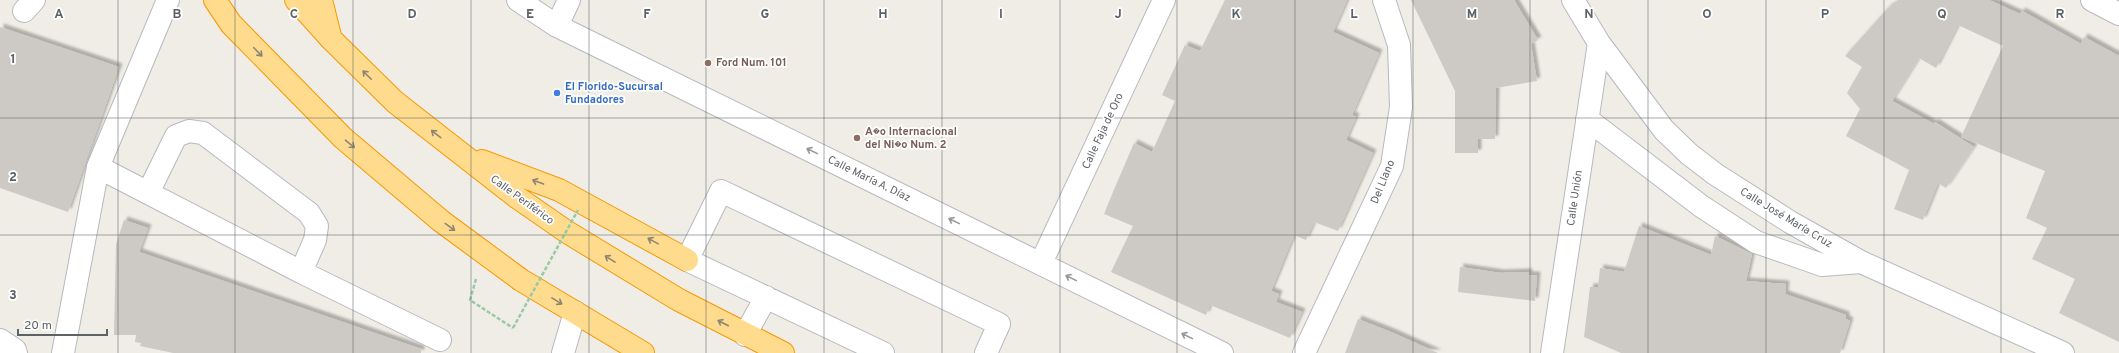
<svg xmlns="http://www.w3.org/2000/svg" width="2119" height="353" font-family="Overpass,sans-serif">
<defs>
<filter id="shadow"><feDropShadow dx="3.5" dy="-3.5" stdDeviation="1" flood-color="#0004"/></filter>
</defs>
<rect width="100%" height="100%" fill="#f0ede6"/>
<!-- building -->
<path fill="#cdcac5" filter="url(#shadow)" d="M 1225,0 L 1347,0 L 1333,32 L 1379,53 L 1352,115 L 1356,117 L 1346,140 L 1373,153 L 1368,164 L 1338,231 L 1314,222 L 1306,240 L 1294,235 L 1271,291 L 1279,294 L 1276,302 L 1302,312 L 1290,338 L 1210,305 L 1206,315 L 1111,272 L 1133,226 L 1104,214 L 1113,192 L 1134,143 L 1152,152 L 1175,101 L 1162,95 L 1185,45 L 1200,51 Z
M 1411,0 L 1514,0 L 1538,40 L 1531,44 L 1537,81 L 1496,88 L 1495,139 L 1478,139 L 1478,153 L 1455,153 L 1455,91 Z
M 1902,0 L 1989,0 L 2020,14 L 2022,11 L 2081,44 L 2084,37 L 2119,56 L 2119,342 L 2059,313 L 2075,279 L 2032,259 L 2047,228 L 2026,218 L 2045,171 L 1961,137 L 2003,46 L 1958,25 L 1936,68 L 1919,58 L 1892,101 L 1934,124 L 1935,122 L 1974,147 L 1946,188 L 1938,183 L 1923,220 L 1894,209 L 1909,170 L 1846,136 L 1860,109 L 1847,93 L 1862,67 L 1845,56 L 1888,8 Z
M 0,27 L 119,67 L 68,212 L 0,188 Z
M 124,220 L 148,228 L 139,252 L 421,349 L 421,353 L 173,353 L 140,346 L 141,343 L 135,342 L 136,335 L 114,335 L 116,244 Z
M 1639,226 L 1711,255 L 1715,236 L 1752,254 L 1746,281 L 1786,284 L 1785,294 L 1846,315 L 1846,319 L 1850,321 L 1840,353 L 1621,353 L 1584,337 L 1590,287 L 1598,287 L 1600,268 L 1624,272 Z
M 1460,267 L 1501,273 L 1529,272 L 1529,275 L 1537,275 L 1535,301 L 1458,292 Z
M 1358,319 L 1391,332 L 1438,353 L 1345,353 Z"/>
<g fill="none" stroke-linecap="round" stroke-linejoin="round">
<!-- minor casing -->
<g stroke="#b6b9bd" stroke-width="24">
<path id="minor" d="M 518,0 L 557,26 L 1222,353
M 1573,0 L 1599,43 L 1664,130 L 1689,154 L 1715,174 L 1790,222 L 1861,262 L 2063,353
M 2092,0 L 2119,14
M 24,11 L 34,0
M 557,26 L 569,0
M 1587,119 L 1701,206 L 1756,242 L 1822,265 L 1861,262
M 98,167 L 301,272 L 440,340
M 148,193 L 176,136 L 189,131 L 203,133 L 309,213 L 317,226 L 315,240 L 301,272
M 1041,263 L 1164,0
M 745,335 L 766,297
M 0,340 L 15,350 L 16,353
M 63,353 L 98,167 L 168,0
M 563,353 L 575,312
M 883,353 L 687,260 L 721,191 L 999,324 L 986,353
M 1304,353 L 1392,166 L 1401,107 L 1399,45 L 1384,0
M 1552,353 L 1599,43"/>
</g>
<!-- highway casing -->
<g stroke="#f69900" stroke-width="24">
<path id="highway" d="M 215,0 L 231,24 L 343,138 L 441,221 L 521,280 L 643,353
M 296,0 L 331,39 L 395,102 L 518,198 L 567,232 L 679,300 L 783,353
M 321,0 L 330,36
M 482,161 L 559,190 L 687,260"/>
</g>
<!-- path -->
<path stroke="#99caa4" stroke-width="2.5" stroke-dasharray="4 2" stroke-linecap="butt" d="M 476,279 L 470,300 L 513,328"/>
<!-- minor -->
<use href="#minor" stroke="#fff" stroke-width="22"/>
<!-- highway -->
<use href="#highway" stroke="#ffdb8e" stroke-width="22"/>
<!-- path-bridge -->
<path stroke="#99caa4" stroke-width="2.5" stroke-dasharray="4 2" stroke-linecap="butt" d="M 513,328 L 578,210"/>
</g>
<!-- one-way arrows -->
<defs><path id="oneway-shaft" d="M-6 0H5M1.5-3L5.5 0L1.5 3" fill="none" stroke-width="1.6" stroke-linecap="round" stroke-linejoin="round"/></defs>
<g stroke="#8e8673">
<use href="#oneway-shaft" transform="translate(258 52) rotate(46)"/>
<use href="#oneway-shaft" transform="translate(367 75) rotate(-135)"/>
<use href="#oneway-shaft" transform="translate(436 134) rotate(-142)"/>
<use href="#oneway-shaft" transform="translate(350 144) rotate(40)"/>
<use href="#oneway-shaft" transform="translate(538 182) rotate(-160)"/>
<use href="#oneway-shaft" transform="translate(450 227) rotate(36)"/>
<use href="#oneway-shaft" transform="translate(653 241) rotate(-151)"/>
<use href="#oneway-shaft" transform="translate(610 259) rotate(-148)"/>
<use href="#oneway-shaft" transform="translate(557 301) rotate(31)"/>
<use href="#oneway-shaft" transform="translate(723 323) rotate(-153)"/>
</g>
<g stroke="#96999c">
<use href="#oneway-shaft" transform="translate(812 151) rotate(-154)"/>
<use href="#oneway-shaft" transform="translate(954 221) rotate(-154)"/>
<use href="#oneway-shaft" transform="translate(1071 278) rotate(-154)"/>
<use href="#oneway-shaft" transform="translate(1187 336) rotate(-154)"/>
</g>
<!-- grid -->
<path fill="none" stroke="#5d6267" stroke-width="1" stroke-opacity="0.55" d="M 118,0 L 118,353M 235,0 L 235,353M 353,0 L 353,353M 471,0 L 471,353M 589,0 L 589,353M 706,0 L 706,353M 824,0 L 824,353M 942,0 L 942,353M 1060,0 L 1060,353M 1177,0 L 1177,353M 1295,0 L 1295,353M 1413,0 L 1413,353M 1530,0 L 1530,353M 1648,0 L 1648,353M 1766,0 L 1766,353M 1884,0 L 1884,353M 2001,0 L 2001,353M 0,118 L 2119,118M 0,235 L 2119,235"/>
<!-- markers -->
<g fill="#8d6e63" stroke="#fff" stroke-width="1.5">
<circle cx="708" cy="63" r="4"/>
<circle cx="857" cy="138" r="4"/>
</g>
<circle fill="#3f7fe0" stroke="#fff" stroke-width="1.5" cx="557" cy="93" r="4"/>
<g text-anchor="middle" dominant-baseline="central" stroke-width="3.5" stroke-linejoin="round" paint-order="stroke">
<!-- education labels -->
<g font-size="11" font-weight="bold" fill="#785e54" stroke="#fff" text-anchor="start">
<text x="716" y="63">Ford Num. 101</text>
<text x="865" y="132">A�o Internacional<tspan x="865" dy="13">del Ni�o Num. 2</tspan></text>
</g>
<!-- shop labels -->
<g font-size="11" font-weight="bold" fill="#366cbe" stroke="#fff" text-anchor="start">
<text x="565" y="87">El Florido-Sucursal<tspan x="565" dy="13">Fundadores</tspan></text>
</g>
<!-- street labels -->
<g font-size="11" fill="#5d6267" stroke="#fff">
<text transform="translate(1103 131) rotate(-65)">Calle Faja de Oro</text>
<text transform="translate(869 179) rotate(26)">Calle María A. Díaz</text>
<text transform="translate(1383 182) rotate(-68)">Del Llano</text>
<text transform="translate(1575 198) rotate(-82)">Calle Unión</text>
<text transform="translate(522 200) rotate(36)">Calle Periférico</text>
<text transform="translate(1786 218) rotate(31)">Calle José María Cruz</text>
</g>
</g>
<g font-size="13" text-anchor="middle" font-weight="bold" fill="#5d6267" stroke="#fff" stroke-width="3.5" stroke-linejoin="round" paint-order="stroke">
<text x="59" y="18">A</text>
<text x="177" y="18">B</text>
<text x="294" y="18">C</text>
<text x="412" y="18">D</text>
<text x="530" y="18">E</text>
<text x="647" y="18">F</text>
<text x="765" y="18">G</text>
<text x="883" y="18">H</text>
<text x="1001" y="18">I</text>
<text x="1118" y="18">J</text>
<text x="1236" y="18">K</text>
<text x="1354" y="18">L</text>
<text x="1472" y="18">M</text>
<text x="1589" y="18">N</text>
<text x="1707" y="18">O</text>
<text x="1825" y="18">P</text>
<text x="1942" y="18">Q</text>
<text x="2060" y="18">R</text>
<text x="13" y="63">1</text>
<text x="13" y="181">2</text>
<text x="13" y="299">3</text>
</g>
<!-- scale -->
<path d="M18 329v6h89v-6" fill="none" stroke="#5d6267" stroke-width="2"/>
<text x="24" y="329" font-size="12" fill="#5d6267" stroke="#ffffff" stroke-width="3" paint-order="stroke">20 m</text>
</svg>
